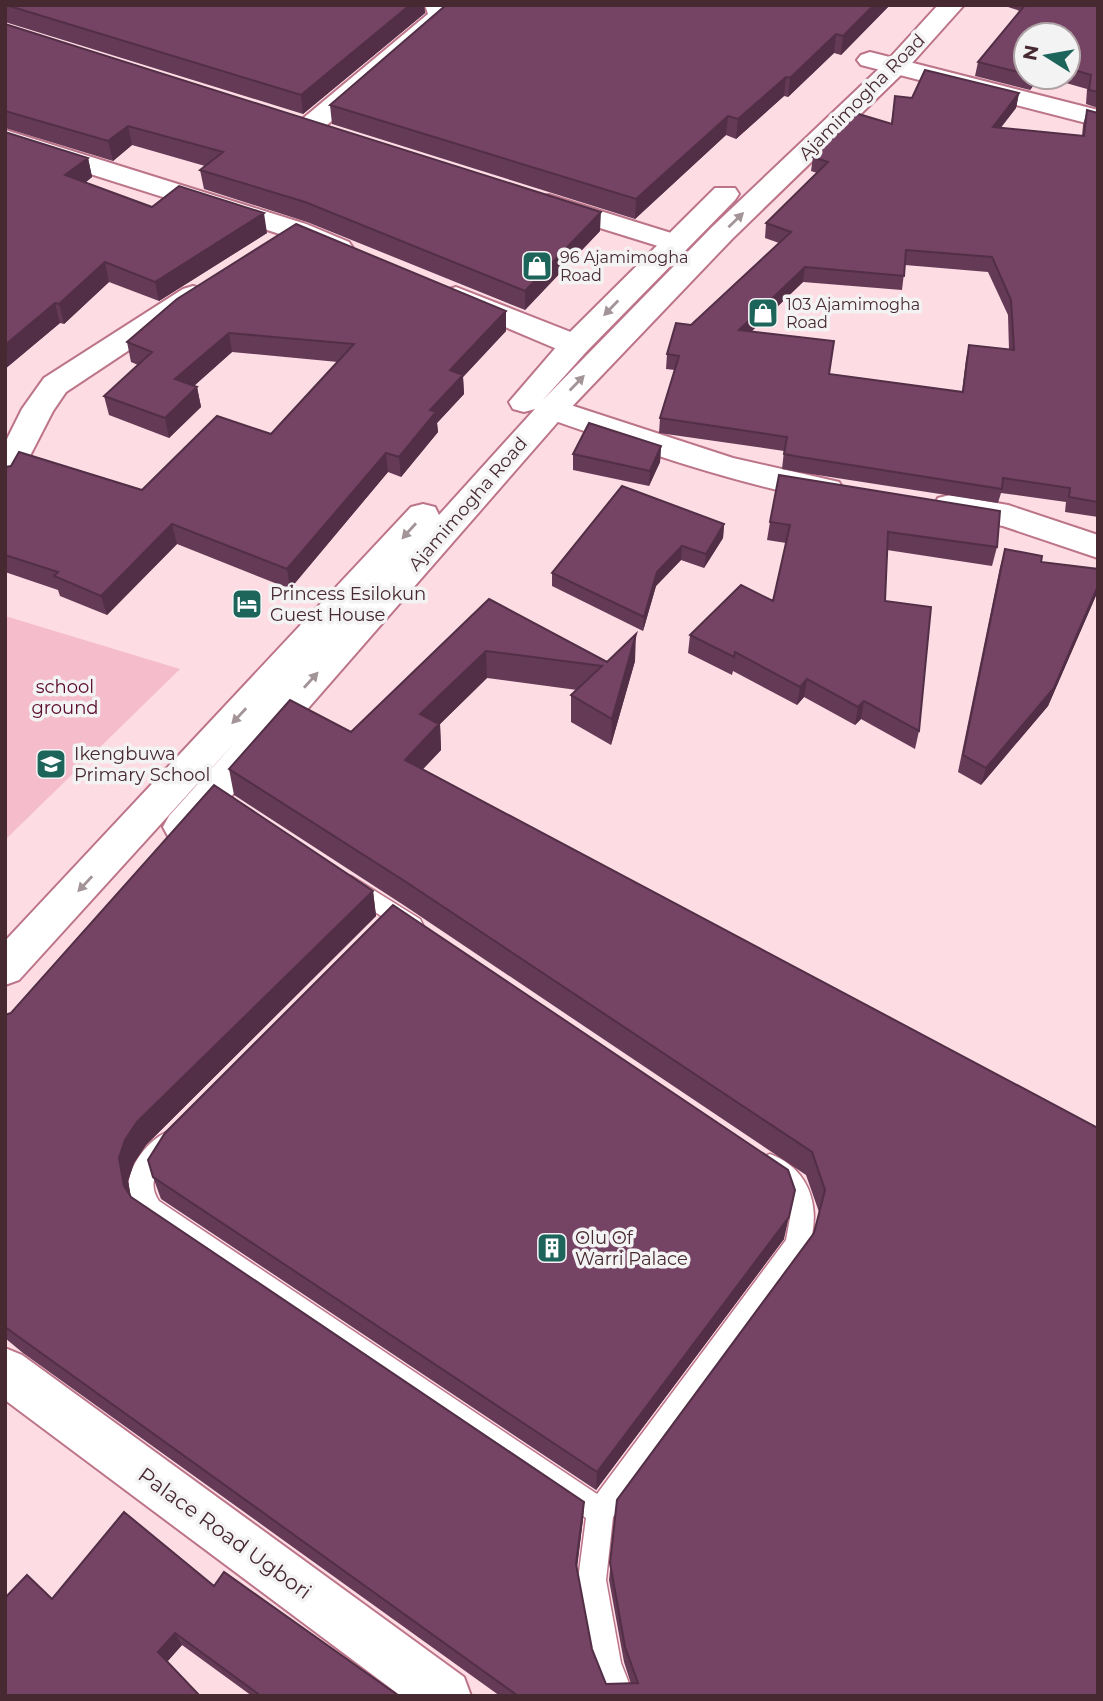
<svg xmlns="http://www.w3.org/2000/svg" width="1103" height="1701" font-family="Montserrat,sans-serif">
<rect width="100%" height="100%" fill="#fddce4"/>
<!-- green -->
<path fill="#f5bccb" d="M 5,616 L 180,669 L 5,840 Z"/>
<g fill="none" stroke-linecap="round" stroke-linejoin="round">
<!-- lane casing -->
<g stroke="#bc7489" stroke-width="3">
<path id="lane" d="M 351,876 L 420,919 L 423,925 L 420,931 L 412,934 L 404,931 L 343,891 L 340,885 L 343,879 Z
M 167,1132 L 175,1136 L 179,1143 C 169,1164 142,1175 159,1201 L 597,1494 L 786,1240 L 790,1218 L 789,1199 L 762,1173 L 758,1165 L 762,1157 L 770,1154 C 813,1170 823,1214 806,1253 L 613,1517 L 606,1580 L 621,1663 L 634,1696 L 606,1696 L 593,1663 L 578,1580 L 586,1518 L 141,1217 C 136,1209 131,1201 129,1191 C 125,1169 148,1140 167,1132 Z"/>
</g>
<!-- street casing -->
<g stroke="#bc7489" stroke-width="4">
<path id="street" d="M 425,5 L 450,5 L 453,10 L 451,17 L 319,132 L 301,132 L 297,126 L 301,120 L 428,14 Z
M 870,52 L 1098,110 L 1098,126 L 861,65 L 857,60 L 861,55 Z
M 5,130 L 306,224 L 349,242 L 353,248 L 349,254 C 328,259 305,244 286,236 L 5,147 Z
M 549,195 L 684,237 L 688,243 L 684,249 L 674,251 L 539,209 L 535,203 L 539,197 Z
M 193,286 L 203,289 L 208,295 L 203,301 L 66,392 L 53,411 L 16,483 L 5,486 L 5,443 L 22,409 L 44,378 L 183,289 Z
M 456,287 L 586,338 L 590,345 L 586,352 L 575,354 L 564,352 L 446,302 L 441,296 L 446,290 Z
M 552,399 L 733,458 L 839,482 L 844,490 L 839,498 L 828,501 C 729,482 636,449 541,416 L 536,409 L 541,402 Z
M 950,495 L 1008,505 L 1098,535 L 1098,558 L 1003,526 L 938,514 L 934,506 L 938,498 Z
M 5,1348 L 22,1355 L 464,1677 L 471,1696 L 401,1696 L 5,1400 Z"/>
</g>
<!-- secondary casing -->
<g stroke="#bc7489" stroke-width="4">
<path id="secondary" d="M 938,5 L 964,5 L 904,72 L 732,239 L 563,416 L 195,838 L 182,842 L 169,838 L 163,827 L 169,816 L 237,740 L 19,980 L 5,985 L 5,941 L 411,507 L 423,504 L 435,507 L 439,515 L 535,409 L 524,412 L 513,409 L 509,402 L 564,338 L 715,188 L 735,188 L 739,194 L 735,200 L 586,352 L 542,401 L 712,227 L 886,62 Z"/>
</g>
<!-- lane -->
<use href="#lane" fill="#fff" fill-rule="evenodd"/>
<!-- street -->
<use href="#street" fill="#fff" fill-rule="evenodd"/>
<!-- secondary -->
<use href="#secondary" fill="#fff" fill-rule="evenodd"/>
</g>
<!-- wall -->
<path fill="#653a56" fill-rule="evenodd" d="M 5,5 L 424,5 L 425,13 L 303,114 L 5,22 Z
M 446,5 L 890,5 L 841,55 L 834,53 L 788,97 L 784,96 L 736,139 L 726,135 L 635,219 L 332,124 L 330,105 Z
M 1002,5 L 1098,5 L 1098,108 L 1086,104 L 1087,89 L 1045,77 L 1068,77 L 1068,35 L 1026,35 L 1026,77 L 1040,77 L 1030,90 L 975,76 L 978,62 L 1020,11 Z
M 5,24 L 600,231 L 525,310 L 307,222 L 204,189 L 200,170 L 205,166 L 132,145 L 113,161 L 5,128 Z
M 1019,93 L 1016,108 L 1000,128 L 1082,136 L 1083,125 L 1087,110 L 1098,113 L 1098,517 L 1065,512 L 1066,502 L 1001,493 L 998,503 L 798,472 L 782,469 L 784,451 L 659,433 L 660,418 L 675,370 L 666,369 L 667,354 L 691,325 L 779,243 L 765,238 L 766,223 L 817,173 L 811,171 L 813,157 L 891,124 L 895,96 L 912,98 ZM 905,265 L 988,272 L 1008,315 L 1009,350 L 969,345 L 966,359 L 962,392 L 829,374 L 751,332 L 803,282 L 902,290 Z
M 88,158 L 92,177 L 85,183 L 152,207 L 267,233 L 159,301 L 109,282 L 64,324 L 60,323 L 5,369 Z
M 177,299 L 506,311 L 506,331 L 463,377 L 464,394 L 437,423 L 438,432 L 401,477 L 388,472 L 290,589 L 177,544 L 107,615 L 60,596 L 58,590 L 5,572 L 5,467 L 142,490 L 271,434 L 338,362 L 232,352 L 194,386 L 197,387 L 201,407 L 169,438 L 109,415 L 104,396 L 138,365 L 131,362 L 127,342 Z
M 661,446 L 660,462 L 649,486 L 573,470 L 573,454 Z
M 779,475 L 997,547 L 992,566 L 887,550 L 885,601 L 919,731 L 915,749 L 861,719 L 855,725 L 804,697 L 797,705 L 733,671 L 732,675 L 688,653 L 690,635 L 773,601 L 786,543 L 767,540 L 770,522 Z
M 724,524 L 723,538 L 704,568 L 681,560 L 656,586 L 643,631 L 552,586 L 552,573 Z
M 1005,549 L 1041,562 L 1098,569 L 1098,591 L 1048,706 L 981,785 L 958,772 L 1000,567 Z
M 489,599 L 607,662 L 635,661 L 611,745 L 571,722 L 571,695 L 577,690 L 487,678 L 440,724 L 441,750 L 423,769 L 1098,1128 L 1098,1696 L 500,1696 L 23,1353 L 5,1338 L 5,1015 L 373,891 L 376,916 L 146,1145 L 134,1163 L 128,1181 L 131,1197 L 584,1502 L 583,1519 L 577,1569 L 592,1649 L 606,1684 L 631,1684 L 624,1662 L 609,1580 L 617,1500 L 814,1233 L 819,1212 L 806,1175 L 405,906 L 234,795 L 229,769 L 351,732 Z
M 153,1177 L 784,1239 L 596,1490 L 161,1199 Z
M 214,1586 L 399,1696 L 252,1696 L 182,1645 L 167,1662 L 52,1599 Z"/>
<!-- shaded-wall -->
<path fill="#522f46" d="M 410,5 L 424,5 L 425,13 L 303,114 L 301,95 Z
M 874,5 L 890,5 L 841,55 L 843,36 Z
M 836,34 L 834,53 L 788,97 L 790,78 Z
M 786,77 L 784,96 L 736,139 L 738,119 Z
M 1033,77 L 1040,77 L 1030,90 Z
M 1019,93 L 1016,108 L 990,142 L 993,127 Z
M 728,116 L 726,135 L 635,219 L 636,199 Z
M 128,126 L 132,145 L 113,161 L 108,141 Z
M 88,158 L 92,177 L 70,195 L 65,175 Z
M 601,212 L 600,231 L 525,310 L 525,291 Z
M 264,213 L 267,233 L 159,301 L 155,282 Z
M 105,262 L 109,282 L 64,324 L 59,304 Z
M 805,267 L 803,282 L 737,345 L 739,330 Z
M 55,303 L 60,323 L 5,369 L 5,345 Z
M 506,311 L 506,331 L 463,377 L 464,394 L 437,423 L 438,432 L 401,477 L 399,457 L 430,410 L 450,370 Z
M 229,333 L 232,352 L 179,399 L 175,379 Z
M 197,387 L 201,407 L 169,438 L 165,418 Z
M 661,446 L 660,462 L 649,486 L 650,471 Z
M 386,453 L 388,472 L 290,589 L 287,569 Z
M 172,524 L 177,544 L 107,615 L 101,596 Z
M 724,524 L 723,538 L 704,568 L 706,554 Z
M 682,546 L 681,560 L 656,586 L 643,631 L 644,617 L 657,572 Z
M 1098,586 L 1098,591 L 1048,706 L 981,785 L 986,768 Z
M 636,634 L 635,661 L 611,745 L 612,719 Z
M 486,651 L 487,678 L 440,724 L 441,750 L 407,786 L 405,760 L 420,714 Z
M 807,679 L 804,697 L 797,705 L 800,687 Z
M 864,701 L 861,719 L 855,725 L 858,707 Z
M 373,891 L 376,916 L 146,1145 L 134,1163 L 128,1181 L 133,1209 L 124,1186 L 119,1158 L 125,1140 L 137,1122 Z
M 795,1190 L 784,1239 L 596,1490 L 597,1472 Z
M 584,1502 L 583,1519 L 575,1580 L 576,1564 Z
M 175,1633 L 182,1645 L 165,1664 L 158,1652 Z"/>
<!-- building -->
<path fill="#754364" stroke="#522f46" stroke-width="2" fill-rule="evenodd" d="M 6,5 L 410,5 L 301,95 Z
M 446,5 L 874,5 L 843,36 L 836,34 L 790,78 L 786,77 L 738,119 L 728,116 L 636,199 L 330,105 Z
M 1025,5 L 1098,5 L 1098,92 L 1089,90 L 1091,75 L 1068,68 L 1068,35 L 1026,35 L 1026,74 L 978,62 Z
M 5,24 L 601,212 L 525,291 L 305,202 L 200,170 L 223,152 L 128,126 L 108,141 L 5,111 Z
M 925,70 L 1019,93 L 993,127 L 1084,136 L 1087,110 L 1098,113 L 1098,502 L 1069,497 L 1070,488 L 1003,478 L 1002,489 L 800,457 L 784,454 L 787,437 L 660,418 L 679,356 L 667,354 L 676,323 L 691,325 L 791,232 L 766,223 L 828,162 L 813,157 L 855,113 L 892,124 L 895,96 L 912,98 ZM 906,250 L 992,257 L 1011,300 L 1014,350 L 969,345 L 963,392 L 829,374 L 834,341 L 739,330 L 805,267 L 904,276 Z
M 5,132 L 88,158 L 65,175 L 152,207 L 179,186 L 264,213 L 155,282 L 105,262 L 59,304 L 55,303 L 5,345 Z
M 296,224 L 506,311 L 450,370 L 463,375 L 430,410 L 436,412 L 399,457 L 386,453 L 287,569 L 172,524 L 101,596 L 54,576 L 58,572 L 5,555 L 5,467 L 11,466 L 19,452 L 142,490 L 217,416 L 271,434 L 354,344 L 229,333 L 175,379 L 197,387 L 165,418 L 104,396 L 152,352 L 127,342 L 177,299 Z
M 589,423 L 661,446 L 650,471 L 573,454 Z
M 779,475 L 1000,511 L 997,547 L 888,532 L 885,601 L 931,607 L 919,731 L 864,701 L 858,707 L 807,679 L 800,687 L 735,652 L 734,657 L 690,635 L 741,585 L 773,601 L 790,525 L 770,522 Z
M 622,486 L 724,524 L 706,554 L 682,546 L 657,572 L 644,617 L 552,573 Z
M 1005,549 L 1042,556 L 1041,562 L 1098,569 L 1098,586 L 1054,688 L 986,768 L 963,755 Z
M 489,599 L 607,662 L 636,634 L 612,719 L 571,695 L 602,666 L 486,651 L 420,714 L 439,724 L 405,760 L 1098,1128 L 1098,1696 L 518,1696 L 5,1327 L 5,1015 L 11,1013 L 214,785 L 373,891 L 137,1122 L 125,1140 L 119,1158 L 124,1186 L 131,1197 L 584,1502 L 576,1564 L 592,1649 L 606,1684 L 638,1683 L 625,1647 L 610,1563 L 617,1500 L 814,1233 L 825,1190 L 812,1152 L 403,880 L 229,769 L 290,700 L 351,732 Z
M 393,905 L 788,1170 L 795,1190 L 789,1217 L 597,1472 L 153,1177 L 148,1160 L 165,1133 Z
M 124,1512 L 214,1586 L 224,1572 L 399,1696 L 261,1696 L 175,1633 L 158,1652 L 200,1696 L 5,1696 L 5,1598 L 27,1575 L 52,1599 Z"/>
<!-- one-way arrows -->
<defs><path id="oneway-solid" d="M-6-.8H1V-3.2L6.5 0L1 3.2V.8H-6Z" transform="scale(1.75)"/></defs>
<g fill="#a39498">
<use href="#oneway-solid" transform="translate(736 220) rotate(-44)"/>
<use href="#oneway-solid" transform="translate(611 308) rotate(134)"/>
<use href="#oneway-solid" transform="translate(577 383) rotate(-46)"/>
<use href="#oneway-solid" transform="translate(409 531) rotate(132)"/>
<use href="#oneway-solid" transform="translate(311 680) rotate(-48)"/>
<use href="#oneway-solid" transform="translate(239 716) rotate(133)"/>
<use href="#oneway-solid" transform="translate(85 884) rotate(133)"/>
</g>
<!-- icons -->
<defs>
<g id="shop-square" transform="scale(1.575)"><rect x="-9" y="-9" width="18" height="18" rx="4" fill="#1d655b" stroke="#f3f3f3"/><path d="M-5-2.5h2.3a2.7 3.5 0 0 1 5.4 0H5L5.5 6h-11ZM-1.5-2.5h3a1.5 2.3 0 0 0-3 0Z" fill="#fff"/></g>
<g id="hotel-square" transform="scale(1.575)"><rect x="-9" y="-9" width="18" height="18" rx="4" fill="#1d655b" stroke="#f3f3f3"/><path d="M-6-4.5h1.5V1H6V5H4.5V3h-9V5H-6ZM-4 0a1.8 1.8 0 1 1 3.6 0ZM.5 0V-2.5h3Q6-2.5 6 0Z" fill="#fff"/></g>
<g id="school-square" transform="scale(1.575)"><rect x="-9" y="-9" width="18" height="18" rx="4" fill="#1d655b" stroke="#f3f3f3"/><path d="M0-5L7-2L0 1L-7-2ZM-4 1L0 2.5L4 1V4Q0 6-4 4Z" fill="#fff"/></g>
<g id="building-square" transform="scale(1.575)"><rect x="-9" y="-9" width="18" height="18" rx="4" fill="#1d655b" stroke="#f3f3f3"/><path d="M-4-6H4V6H1V3H-1V6H-4ZM-2.5-4.3h1.7v1.8h-1.7ZM.8-4.3h1.7v1.8H.8ZM-2.5-1h1.7V.8h-1.7ZM.8-1h1.7V.8H.8Z" fill="#fff"/></g>
</defs>
<g fill-rule="evenodd">
<use href="#shop-square" x="537" y="266"/>
<use href="#shop-square" x="763" y="313"/>
<use href="#hotel-square" x="247" y="604"/>
<use href="#school-square" x="51" y="764"/>
<use href="#building-square" x="552" y="1248"/>
</g>
<g text-anchor="middle" dominant-baseline="central" stroke-width="7" stroke-linejoin="round" paint-order="stroke">
<!-- far-poi labels -->
<g font-size="16" fill="#472931" stroke="#f3f3f3" text-anchor="start">
<text x="560" y="257">96 Ajamimogha<tspan x="560" dy="18">Road</tspan></text>
<text x="786" y="304">103 Ajamimogha<tspan x="786" dy="18">Road</tspan></text>
</g>
<!-- street labels -->
<g font-size="18" fill="#472931" stroke="#f3f3f3">
<text transform="translate(862 97) rotate(-45)">Ajamimogha Road</text>
<text transform="translate(468 504) rotate(-49)">Ajamimogha Road</text>
</g>
<!-- poi labels -->
<g font-size="18" fill="#472931" stroke="#f3f3f3" text-anchor="start">
<text x="270" y="594">Princess Esilokun<tspan x="270" dy="21">Guest House</tspan></text>
<text x="74" y="754">Ikengbuwa<tspan x="74" dy="21">Primary School</tspan></text>
<text x="575" y="1238">Olu Of<tspan x="575" dy="21">Warri Palace</tspan></text>
</g>
<!-- park labels -->
<g font-size="18" fill="#590a2c" stroke="#f3f3f3">
<text x="65" y="687">school<tspan x="65" dy="21">ground</tspan></text>
</g>
<!-- near-street labels -->
<g font-size="21" fill="#472931" stroke="#f3f3f3">
<text transform="translate(225 1533) rotate(36)">Palace Road Ugbori</text>
</g>
</g>
<!-- border -->
<rect width="1103" height="1701" fill="none" stroke="#472931" stroke-width="14"/>
<!-- north arrow -->
<g transform="translate(1047 56) rotate(281)"><circle r="33" fill="#f3f3f3" stroke="#aea2a5" stroke-width="2"/>
<path d="M0-5L12 26L0 18L-12 26Z" fill="#1d655b"/>
<text y="-10" font-size="19" font-weight="bold" text-anchor="middle" fill="#472931">N</text>
</g>
</svg>
